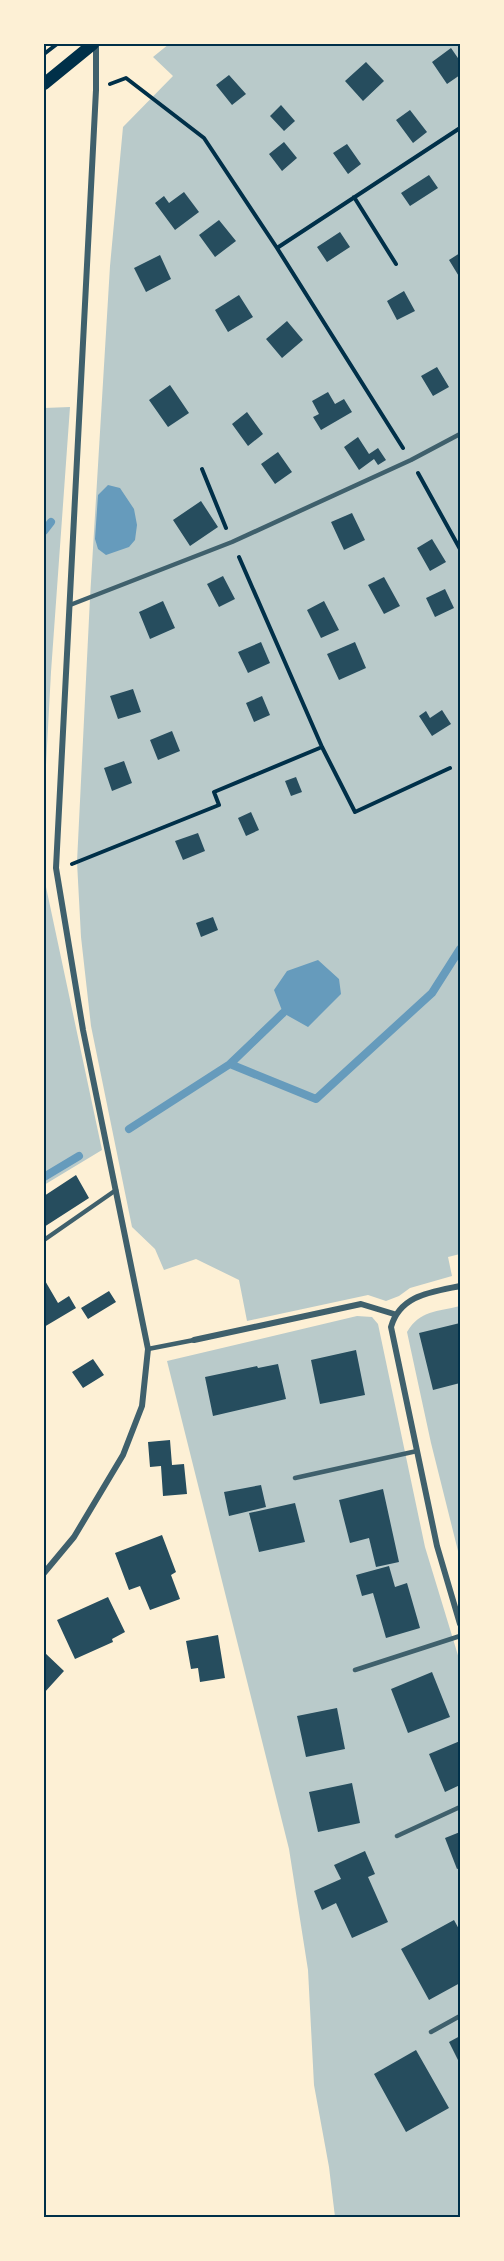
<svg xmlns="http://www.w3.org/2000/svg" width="504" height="2261" font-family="'Roboto Condensed',sans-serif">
<rect width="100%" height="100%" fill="#fdf0d5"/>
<!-- green -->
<path fill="#b9caca" d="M 169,44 L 460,44 L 460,1254 L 448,1257 L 452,1276 L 410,1288 L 399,1296 L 386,1301 L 368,1295 L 247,1321 L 239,1280 L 196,1259 L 164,1270 L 155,1249 L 132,1227 L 91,1026 L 81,937 L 77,862 L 90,598 L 110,266 L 123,127 L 173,76 L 153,57 Z
M 70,407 L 51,672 L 44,802 L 46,887 L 102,1150 L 44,1185 L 44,408 Z
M 460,1306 L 460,1559 L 431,1443 L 407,1332 C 420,1310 437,1312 460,1306 Z
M 357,1316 L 372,1317 L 378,1324 L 425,1547 L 460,1662 L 460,2217 L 335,2217 L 329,2167 L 314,2085 L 308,1970 L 289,1849 L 167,1361 Z"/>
<!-- water -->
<path fill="#669bbc" d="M 108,485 L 120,488 L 134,509 L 137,525 L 135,540 L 129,547 L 106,555 L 98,549 L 95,539 L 98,495 Z
M 318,960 L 339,979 L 341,994 L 308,1027 L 283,1013 L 274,990 L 287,971 Z"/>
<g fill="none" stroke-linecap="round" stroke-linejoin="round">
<!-- stream -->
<path stroke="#669bbc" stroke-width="8" d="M 44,531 L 51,522
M 230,1064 L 283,1013
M 129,1129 L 230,1064 L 316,1099 L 432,993 L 460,949
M 44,1177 L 79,1156"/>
</g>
<!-- building -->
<path fill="#264d5e" d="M 451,48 L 460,61 L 460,75 L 447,84 L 432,62 Z
M 366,62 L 384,81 L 363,101 L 345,81 Z
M 229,75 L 246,94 L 232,105 L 216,85 Z
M 281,105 L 295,121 L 284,131 L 270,116 Z
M 410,110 L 427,132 L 413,143 L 396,120 Z
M 284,142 L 297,158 L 282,171 L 269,154 Z
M 347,144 L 361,164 L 348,174 L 333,153 Z
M 429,175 L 438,188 L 410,206 L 401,193 Z
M 184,192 L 199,212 L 175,230 L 155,203 L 164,196 L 169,203 Z
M 219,220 L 236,241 L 215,257 L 199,235 Z
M 340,232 L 350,247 L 327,262 L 317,247 Z
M 460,253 L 460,278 L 449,260 Z
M 160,255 L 171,279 L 146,292 L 134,268 Z
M 404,291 L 415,311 L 397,320 L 387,301 Z
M 239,295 L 253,317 L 228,332 L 215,310 Z
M 287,321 L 303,340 L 282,358 L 266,339 Z
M 437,367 L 449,387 L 433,396 L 421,376 Z
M 170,385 L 189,413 L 168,427 L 149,400 Z
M 328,392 L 335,404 L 344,399 L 352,412 L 321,430 L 313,417 L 319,414 L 312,401 Z
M 247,412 L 263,434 L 248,446 L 232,424 Z
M 358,437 L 369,454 L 378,448 L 386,460 L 378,465 L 374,459 L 359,470 L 344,447 Z
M 278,452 L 292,472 L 275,484 L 261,464 Z
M 201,501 L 218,527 L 190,546 L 173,520 Z
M 352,513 L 365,540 L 344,550 L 331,522 Z
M 432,539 L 446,562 L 430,571 L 417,548 Z
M 223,576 L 235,599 L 219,607 L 207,584 Z
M 384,577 L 400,606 L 384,614 L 368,585 Z
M 445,589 L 454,608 L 435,617 L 426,598 Z
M 163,601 L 175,628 L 150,639 L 139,612 Z
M 324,601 L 339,630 L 321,638 L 307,610 Z
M 261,642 L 270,663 L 248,673 L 238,652 Z
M 355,642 L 366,668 L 339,680 L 327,654 Z
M 133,689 L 141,712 L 118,719 L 110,696 Z
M 262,696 L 270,715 L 254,722 L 246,703 Z
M 442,710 L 451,724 L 432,736 L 419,716 L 426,711 L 430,718 Z
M 172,731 L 180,751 L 158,760 L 150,740 Z
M 124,761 L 132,783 L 112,791 L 104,768 Z
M 296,777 L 302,792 L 291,796 L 285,781 Z
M 251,812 L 259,830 L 246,836 L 238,818 Z
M 198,833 L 205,851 L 183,860 L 175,841 Z
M 213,917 L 218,930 L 201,937 L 196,923 Z
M 76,1175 L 89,1198 L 44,1227 L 44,1196 Z
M 44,1279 L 58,1303 L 69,1296 L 76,1308 L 44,1327 Z
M 109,1291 L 116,1302 L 88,1319 L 81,1308 Z
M 460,1323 L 460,1383 L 433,1390 L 419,1333 Z
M 356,1350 L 365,1395 L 320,1404 L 311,1360 Z
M 93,1359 L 104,1375 L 83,1388 L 72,1372 Z
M 278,1364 L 286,1399 L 213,1416 L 205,1377 L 257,1366 L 258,1368 Z
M 170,1440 L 172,1465 L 184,1464 L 187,1494 L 163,1496 L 161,1466 L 150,1467 L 148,1442 Z
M 261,1485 L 266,1507 L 229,1516 L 224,1492 Z
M 383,1489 L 399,1562 L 376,1567 L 369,1538 L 350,1543 L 339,1500 Z
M 295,1503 L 305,1542 L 259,1552 L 249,1513 Z
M 162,1535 L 176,1572 L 171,1575 L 180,1599 L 150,1610 L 140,1586 L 129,1590 L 115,1553 Z
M 389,1566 L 395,1587 L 407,1583 L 420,1628 L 386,1638 L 373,1593 L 362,1596 L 356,1575 Z
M 108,1597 L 125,1632 L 112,1639 L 113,1642 L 75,1659 L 57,1620 Z
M 218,1635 L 225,1678 L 200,1682 L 198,1668 L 191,1669 L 186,1641 Z
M 44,1652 L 64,1671 L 44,1693 Z
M 432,1672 L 450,1717 L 408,1733 L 391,1689 Z
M 337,1708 L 345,1749 L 306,1757 L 297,1716 Z
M 460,1741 L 460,1785 L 445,1792 L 429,1754 Z
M 352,1783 L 360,1823 L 318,1832 L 309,1792 Z
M 460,1832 L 460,1868 L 457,1869 L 445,1838 Z
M 365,1851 L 375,1874 L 368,1877 L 388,1922 L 352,1938 L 336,1903 L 322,1910 L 314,1891 L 341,1879 L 334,1865 Z
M 454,1920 L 460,1931 L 460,1983 L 429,2000 L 401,1949 Z
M 460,2036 L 460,2064 L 449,2042 Z
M 416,2050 L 449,2108 L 406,2132 L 374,2074 Z"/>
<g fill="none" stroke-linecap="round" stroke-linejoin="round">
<!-- path -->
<path stroke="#003049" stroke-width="4" d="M 44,54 L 57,44
M 110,84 L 126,78 L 204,138 L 277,248 L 403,448
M 354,197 L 396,264
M 277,248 L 460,128
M 202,469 L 226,528
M 418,473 L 460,549
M 239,557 L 322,747 L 355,812 L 450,768
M 72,864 L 219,805 L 214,792 L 322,747"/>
<!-- service -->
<path stroke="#3f606c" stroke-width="4.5" d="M 70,605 L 232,542 L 411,460 L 460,434
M 44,1240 L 116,1190
M 148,1349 L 194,1340
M 295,1478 L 417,1451
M 355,1670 L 460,1636
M 397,1836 L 460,1807
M 431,2032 L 460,2016"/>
<!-- minor -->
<path stroke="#3f606c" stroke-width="6" d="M 460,1286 C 431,1292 400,1295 391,1327 L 437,1546 L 460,1624
M 194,1340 L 361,1304 L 394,1314
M 44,1573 L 74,1537 L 123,1455 L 142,1406 L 148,1349 L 83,1030 L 56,868 L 96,90 L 96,44"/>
<!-- secondary -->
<path stroke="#003049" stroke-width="12" d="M 44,84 L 93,44"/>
</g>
<!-- border -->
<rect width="504" height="2261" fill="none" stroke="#fdf0d5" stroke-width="90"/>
<rect x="45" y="45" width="414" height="2171" fill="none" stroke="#003049" stroke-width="2"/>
</svg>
